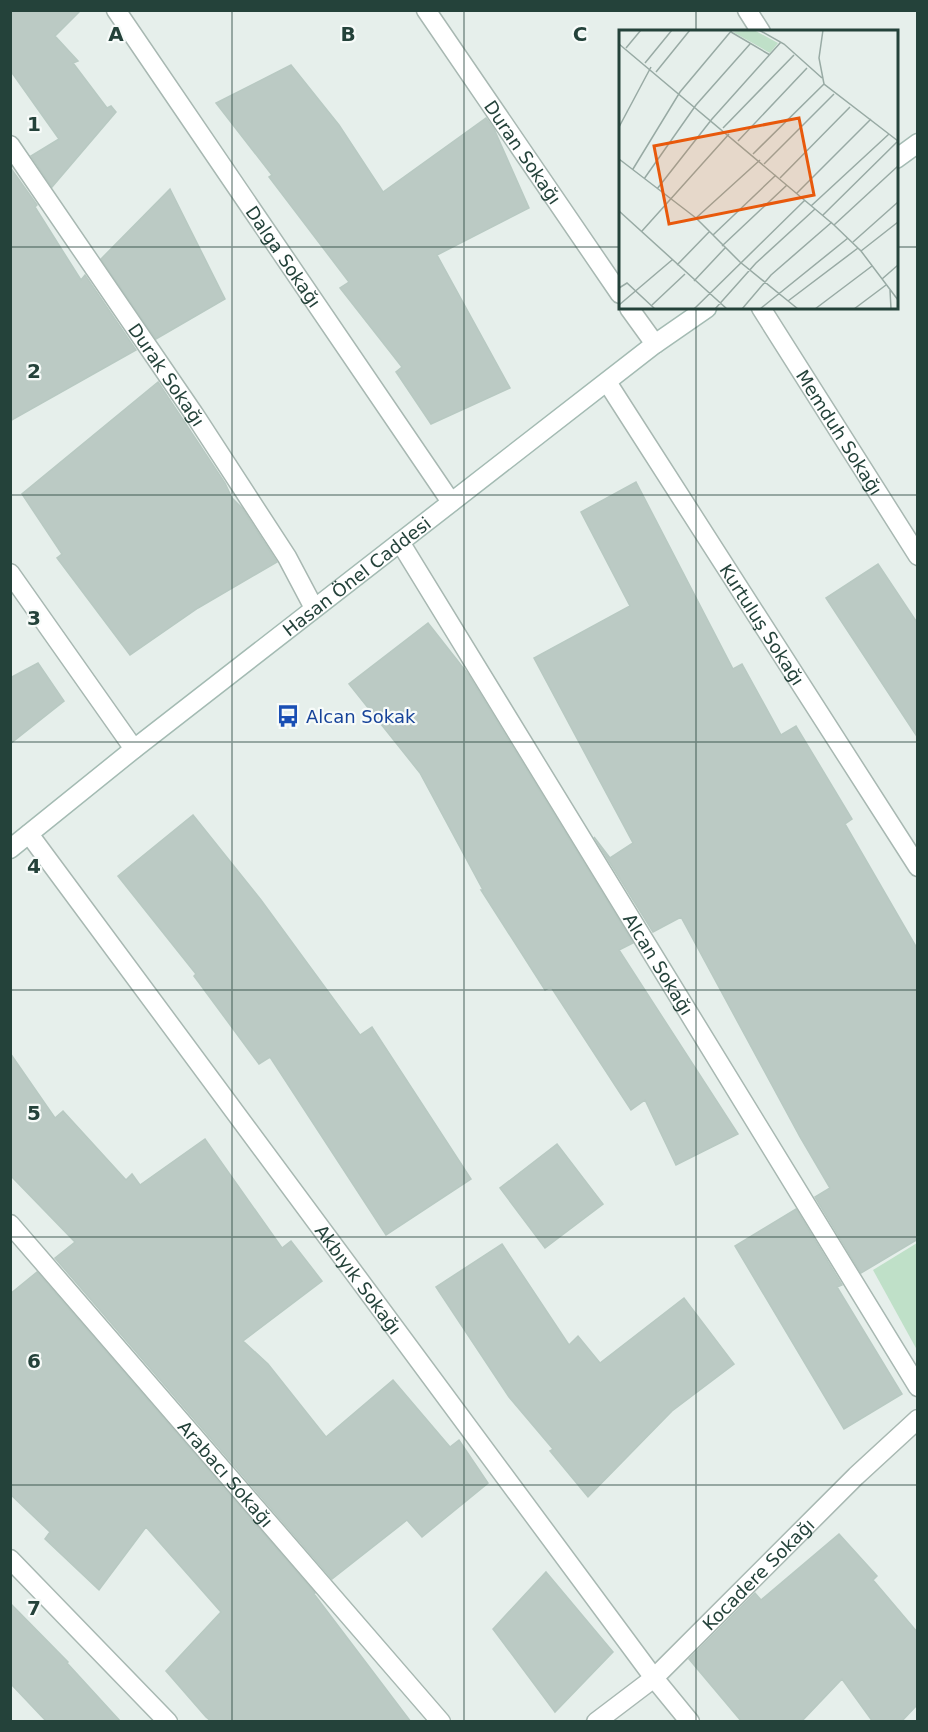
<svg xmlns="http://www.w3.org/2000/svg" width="928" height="1732" font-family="'DejaVu Sans',sans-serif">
<rect width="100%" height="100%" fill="#e6efeb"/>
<!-- green -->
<path fill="#bfe0c8" d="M 917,1243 L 917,1350 L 873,1270 Z"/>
<!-- building -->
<path fill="#bbcac4" stroke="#b8c9c2" stroke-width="1.5" d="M 10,10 L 81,10 L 55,36 L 78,61 L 73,63 L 107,108 L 111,106 L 116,112 L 52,187 L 31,156 L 59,139 L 10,70 Z
M 291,65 L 339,125 L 383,192 L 486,118 L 494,129 L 529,208 L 437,255 L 510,388 L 431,424 L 396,372 L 402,367 L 340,288 L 349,282 L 269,177 L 272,175 L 216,103 Z
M 10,167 L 37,205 L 35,207 L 81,280 L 85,275 L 136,350 L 10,421 Z
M 170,189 L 225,299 L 156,339 L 101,259 Z
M 158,382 L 225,483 L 232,498 L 242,508 L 277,562 L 198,608 L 130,655 L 57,558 L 62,554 L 22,494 Z
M 636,482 L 733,669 L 742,664 L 781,735 L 796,726 L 852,819 L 845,824 L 918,950 L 918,1239 L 861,1273 L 815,1197 L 830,1188 L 800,1137 L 681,917 L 653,932 L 594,837 L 610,858 L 633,843 L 534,658 L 630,606 L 581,512 Z
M 878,564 L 918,624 L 918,738 L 826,598 Z
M 428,623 L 468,674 L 633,943 L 619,950 L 738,1134 L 676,1165 L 645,1100 L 631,1110 L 551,987 L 545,990 L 481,890 L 483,890 L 420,773 L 349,684 Z
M 38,663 L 64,701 L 10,744 L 10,678 Z
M 193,815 L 261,900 L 360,1035 L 372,1027 L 471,1179 L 386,1235 L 270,1057 L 259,1064 L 194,976 L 196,974 L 118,876 Z
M 10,1053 L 55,1118 L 63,1111 L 126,1180 L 132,1174 L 140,1185 L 205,1139 L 282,1248 L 291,1241 L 322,1281 L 243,1341 L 268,1364 L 326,1437 L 393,1380 L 450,1447 L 459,1440 L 488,1483 L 422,1537 L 407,1520 L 332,1579 L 55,1258 L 75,1242 L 10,1175 Z
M 557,1144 L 603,1204 L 545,1248 L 500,1188 Z
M 796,1209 L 842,1285 L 837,1287 L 902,1394 L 844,1429 L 735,1246 Z
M 502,1244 L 569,1345 L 578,1336 L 600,1363 L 684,1298 L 734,1364 L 672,1411 L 588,1497 L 550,1451 L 553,1449 L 509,1397 L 436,1287 Z
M 37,1272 L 315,1593 L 314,1594 L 411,1722 L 212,1722 L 206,1717 L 166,1671 L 221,1612 L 146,1527 L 99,1590 L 45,1539 L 50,1532 L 10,1494 L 10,1294 Z
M 839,1534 L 877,1576 L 873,1580 L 918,1633 L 918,1704 L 901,1722 L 873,1722 L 842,1679 L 801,1722 L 742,1722 L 689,1659 L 755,1593 L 761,1600 Z
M 546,1572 L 613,1652 L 555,1712 L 493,1629 Z
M 10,1603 L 68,1662 L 67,1663 L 121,1722 L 47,1722 L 10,1683 Z"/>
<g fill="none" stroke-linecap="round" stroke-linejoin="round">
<!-- street casing -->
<g stroke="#a8b8b2" stroke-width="21">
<g id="street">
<path id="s1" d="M 116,10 L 451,502"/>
<path id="s2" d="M 426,10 L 620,294"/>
<path d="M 747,10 L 761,32"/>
<path id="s3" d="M 10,145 L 194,414 L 287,557 L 314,608"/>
<path d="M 629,308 L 655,344"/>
<path id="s4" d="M 761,308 L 918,556"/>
<path id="s5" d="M 607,382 L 918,867"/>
<path id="s6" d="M 400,542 L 918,1387"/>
<path d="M 10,573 L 134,749"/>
<path id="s7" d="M 29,834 L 654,1678 L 690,1722"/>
<path id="s8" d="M 10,1224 L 441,1722"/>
<path d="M 10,1559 L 168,1722"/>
<path id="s9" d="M 596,1722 L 654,1678 L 856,1476 L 918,1419"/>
</g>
</g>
<!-- secondary casing -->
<g stroke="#a4bbb3" stroke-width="21">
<g id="secondary">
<path d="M 896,159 L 918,143"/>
<path id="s10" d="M 10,849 L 134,749 L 655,344 L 707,308"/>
</g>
</g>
<!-- street -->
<use href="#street" stroke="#fff" stroke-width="18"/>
<!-- secondary -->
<use href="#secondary" stroke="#fff" stroke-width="18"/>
</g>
<!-- grid -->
<path fill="none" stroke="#24423a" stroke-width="1.5" stroke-opacity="0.55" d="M 232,10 L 232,1722M 464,10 L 464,1722M 696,10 L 696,32M 10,247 L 620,247M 896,247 L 918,247M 696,308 L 696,1722M 10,495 L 918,495M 10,742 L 918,742M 10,990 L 918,990M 10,1237 L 918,1237M 10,1485 L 918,1485"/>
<!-- icons -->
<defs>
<g id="bus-bare" transform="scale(1.8)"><path d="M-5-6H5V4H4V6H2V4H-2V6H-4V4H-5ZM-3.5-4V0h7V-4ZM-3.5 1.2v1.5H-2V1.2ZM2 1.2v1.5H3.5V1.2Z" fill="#1a4fb4" stroke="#f7fbf9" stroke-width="2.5" paint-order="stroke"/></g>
</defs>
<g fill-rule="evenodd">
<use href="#bus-bare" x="288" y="716"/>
</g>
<g text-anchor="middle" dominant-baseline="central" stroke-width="4.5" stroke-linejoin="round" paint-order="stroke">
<!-- street labels -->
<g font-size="18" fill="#24423a" stroke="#f7fbf9">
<text stroke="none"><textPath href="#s2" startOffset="172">Duran Sokağı</textPath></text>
<text stroke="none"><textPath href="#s1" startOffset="298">Dalga Sokağı</textPath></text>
<text stroke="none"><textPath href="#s3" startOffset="278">Durak Sokağı</textPath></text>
<text stroke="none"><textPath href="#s4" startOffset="147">Memduh Sokağı</textPath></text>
<text stroke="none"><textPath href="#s10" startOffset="441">Hasan Önel Caddesi</textPath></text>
<text stroke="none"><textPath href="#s5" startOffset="288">Kurtuluş Sokağı</textPath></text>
<text stroke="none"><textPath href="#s6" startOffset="495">Alcan Sokağı</textPath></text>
<text stroke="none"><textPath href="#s7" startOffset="554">Akbıyık Sokağı</textPath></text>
<text stroke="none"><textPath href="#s8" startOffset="330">Arabacı Sokağı</textPath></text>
<text stroke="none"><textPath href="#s9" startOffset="220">Kocadere Sokağı</textPath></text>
</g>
<!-- transit labels -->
<g font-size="18" fill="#164399" stroke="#f7fbf9" text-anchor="start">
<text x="306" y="716">Alcan Sokak</text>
</g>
</g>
<!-- overview -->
<g transform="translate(619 30)">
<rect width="279" height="279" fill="#e6efeb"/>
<path d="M 135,0 L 159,13 L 151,23 L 114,2 Z" fill="#bfe0c8"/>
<path fill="none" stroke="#98aaa4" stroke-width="1.5" d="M 140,0 L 165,14 L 203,48M 204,0 L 200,28 L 205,54 L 279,111M 112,2 L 151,25M 0,14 L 215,195 L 242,221 L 279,270M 7,18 L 22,0M 26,33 L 53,0M 37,42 L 71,0M 0,97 L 32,37M 104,98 L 175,25M 119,111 L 188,38M 134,124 L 205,54M 0,129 L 77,188 L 121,232 L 179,279M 145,134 L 215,64M 14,139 L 61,62 L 113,0M 161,148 L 231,77M 25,149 L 77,75 L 131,14M 38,159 L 93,89 L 162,12M 178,163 L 252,89M 192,176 L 270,104M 0,181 L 108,279M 204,185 L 279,111M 77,188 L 141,130M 215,195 L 279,136M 23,201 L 110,104M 94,205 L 157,145M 234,212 L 279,172M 103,216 L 168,155M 242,221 L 279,192M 58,235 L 90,202M 263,249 L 279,235M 75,251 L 106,218M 0,258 L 8,253 L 36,279M 271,260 L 272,279M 169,271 L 239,218M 0,275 L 53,230M 33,275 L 66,244M 75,279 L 186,170M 96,279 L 137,233 L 196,179M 123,279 L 152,245 L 213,192M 141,279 L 229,208M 196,279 L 253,236M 235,279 L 267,255"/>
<path fill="#e8590c" fill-opacity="0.15" stroke="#e8590c" stroke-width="3" d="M 180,88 L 195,165 L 50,194 L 35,116 Z"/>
<rect width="279" height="279" fill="none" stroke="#24423a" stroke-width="3"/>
</g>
<g font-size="20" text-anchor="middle" font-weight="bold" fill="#24423a" stroke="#f7fbf9" stroke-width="4.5" stroke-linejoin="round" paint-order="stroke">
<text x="116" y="41">A</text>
<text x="348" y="41">B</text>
<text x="580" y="41">C</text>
<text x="34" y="131">1</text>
<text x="34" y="378">2</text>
<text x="34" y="625">3</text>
<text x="34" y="873">4</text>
<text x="34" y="1120">5</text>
<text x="34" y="1368">6</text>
<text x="34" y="1615">7</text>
</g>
<!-- border -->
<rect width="928" height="1732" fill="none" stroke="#24423a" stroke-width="24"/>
</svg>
